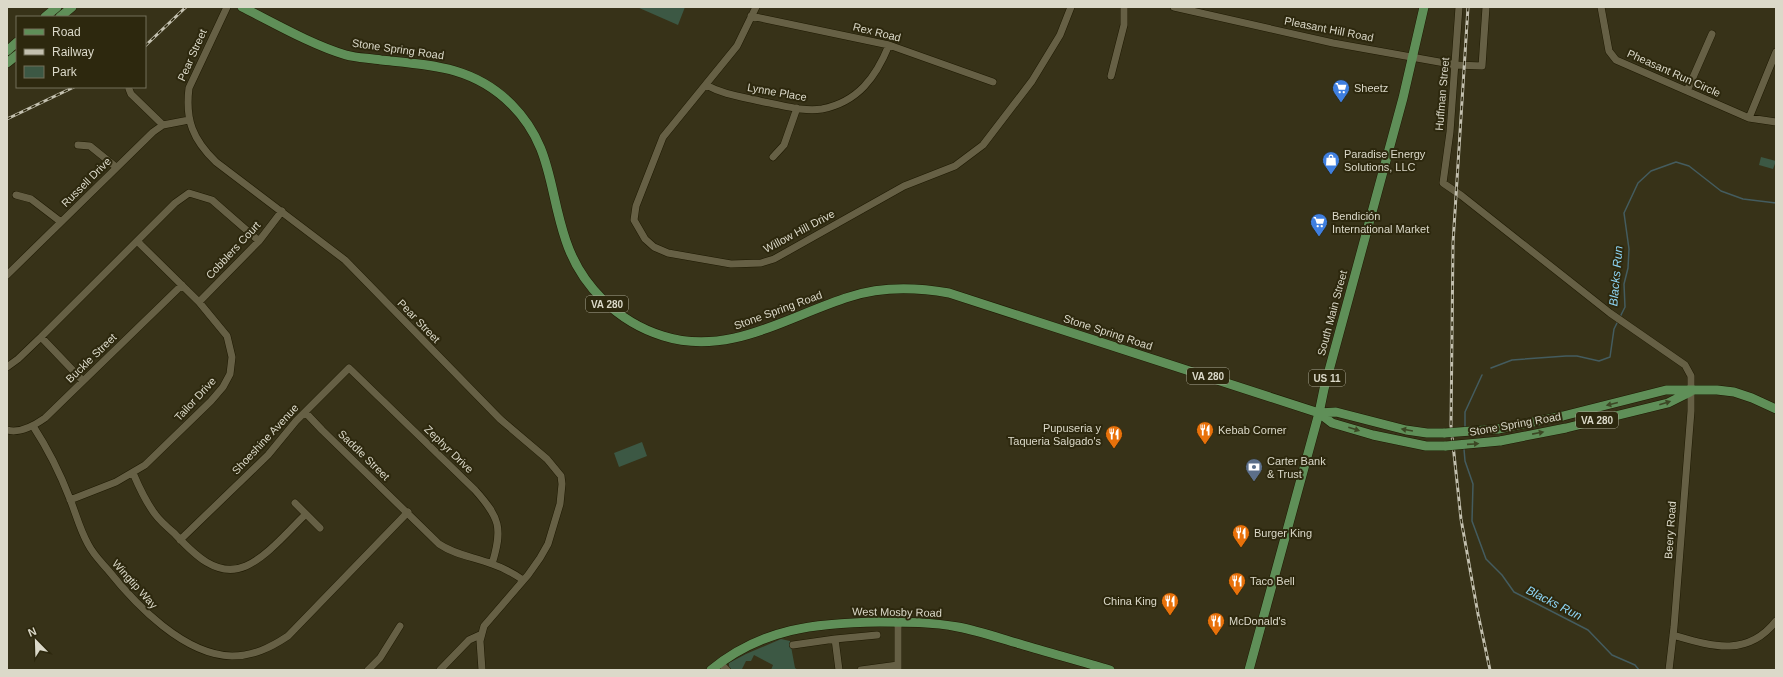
<svg xmlns="http://www.w3.org/2000/svg" width="1783" height="677" font-family="Helvetica,sans-serif">
<rect width="100%" height="100%" fill="#373218"/>
<!-- green -->
<path fill="#3c5844" d="M 637,7 L 685,7 L 678,25 Z
M 1761,157 L 1776,161 L 1773,169 L 1759,165 Z
M 642,442 L 647,456 L 619,467 L 614,453 Z
M 781,639 L 790,641 L 795,668 L 798,670 L 771,670 L 773,665 L 754,655 L 751,661 L 746,661 L 742,669 L 744,670 L 729,669 L 729,663 L 746,654 Z"/>
<g fill="none" stroke-linecap="round" stroke-linejoin="round">
<!-- stream -->
<path stroke="#445c5f" stroke-width="1.5" d="M 1620,317 L 1625,307 L 1624,284 L 1628,268 L 1629,249 L 1624,213 L 1638,183 L 1651,171 L 1676,162 L 1689,166 L 1721,191 L 1743,199 L 1776,203
M 1491,368 L 1512,360 L 1566,356 L 1577,356 L 1599,361 L 1610,357 L 1614,329 L 1618,321
M 1465,429 L 1465,412 L 1482,375
M 1464,449 L 1465,461 L 1473,484 L 1472,521 L 1486,559 L 1502,575 L 1514,592 L 1588,630 L 1612,655 L 1635,665 L 1639,670"/>
<!-- minor casing -->
<g stroke="#1e1902" stroke-width="8">
<path id="minor" d="M 227,7 L 189,88 C 185,120 193,140 216,162 L 345,260 L 500,419 L 547,459 L 561,476 L 562,484 L 560,504 L 548,544 L 540,558 L 528,575 L 484,626 L 480,641 L 482,670
M 756,7 L 737,46 L 663,137 L 636,206 L 634,220 L 645,239 L 654,247 L 668,253 L 731,264 L 761,263 L 774,259 L 904,186 L 955,166 L 983,145 L 1032,81 L 1060,35 L 1071,7
M 1174,7 L 1333,43 L 1456,65 L 1482,66 L 1486,7
M 1459,7 L 1450,132 L 1443,183 L 1462,196 L 1610,313 L 1685,365 L 1691,376 L 1691,411 L 1674,627 L 1669,670
M 1601,7 L 1609,51 L 1616,60 L 1749,118 L 1776,122
M 751,16 L 889,45 L 993,82
M 1111,76 L 1124,25 L 1124,7
M 706,85 C 724,95 744,97 764,102 C 782,105 803,112 822,109 C 858,102 876,77 889,45
M 129,89 L 131,94 L 163,125
M 1687,91 L 1712,34
M 1749,118 L 1776,52
M 78,145 L 90,146 L 116,167
M 773,157 L 784,145 L 797,108
M 16,195 L 31,199 L 61,222
M 7,275 L 153,132 L 163,125 L 189,120
M 199,302 L 259,241 L 282,211
M 41,337 L 83,381
M 7,367 L 18,359 L 41,337 L 175,203 L 189,193 L 212,200 L 259,241
M 305,412 L 322,430 L 439,544 C 455,555 474,557 492,564 C 504,568 513,573 523,580
M 33,426 C 48,449 60,473 70,499 C 76,514 80,530 88,544 C 93,554 101,562 108,570 C 136,605 184,655 232,656 C 253,656 270,648 288,636 L 408,512
M 7,430 C 20,434 35,425 45,418 L 182,285
M 133,473 C 139,487 145,501 155,514 C 160,521 167,527 174,533 C 192,552 216,579 246,566 C 268,556 289,530 306,514
M 70,500 L 116,482 L 145,465 L 211,401 L 223,387 L 230,374 L 232,357 L 227,336 L 199,302 L 137,241
M 295,503 L 320,528
M 180,540 L 268,455 L 296,421 L 349,368 L 475,490 C 500,518 503,528 492,564
M 898,622 L 898,670
M 1673,635 C 1711,646 1747,658 1776,621
M 835,639 L 877,635
M 793,645 L 835,639 L 839,670
M 720,663 L 727,670
M 368,670 L 380,658 L 400,626
M 440,670 L 469,640 L 480,635
M 861,670 L 898,665"/>
</g>
<!-- major casing -->
<g stroke="#1e1902" stroke-width="10">
<path id="major" d="M 242,7 C 274,23 312,45 346,55 C 357,58 369,58 381,60 C 430,65 473,66 511,104 C 553,146 548,189 566,241 C 581,286 618,322 663,336 C 729,357 788,316 849,297 C 882,286 915,287 949,293 L 1319,413 L 1332,423 L 1373,435 L 1426,446 L 1446,446
M 45,17 L 57,7
M 60,17 L 72,7
M 7,51 L 17,42
M 7,63 L 17,55
M 1319,413 L 1336,412 L 1406,430 L 1427,433 L 1445,433
M 1498,429 L 1563,416 L 1666,390 L 1717,390 L 1734,392 L 1752,398 L 1776,409
M 1500,441 L 1566,428 L 1668,403 L 1690,392
M 711,670 C 762,628 816,623 880,622 C 906,622 932,622 958,627 C 979,631 999,638 1020,644 C 1050,653 1080,661 1110,670
M 1249,670 L 1319,413 L 1324,389 L 1403,98 L 1424,7"/>
</g>
<!-- minor -->
<use href="#minor" stroke="#666045" stroke-width="7"/>
<!-- major -->
<use href="#major" stroke="#5f8f58" stroke-width="9"/>
<!-- rail casing -->
<g stroke="#c3c0af" stroke-width="3">
<path id="rail" d="M 1468,7 L 1453,243 L 1451,426 L 1461,519 L 1478,614 L 1490,670
M 145,46 L 186,7
M 7,119 L 74,87"/>
</g>
<!-- rail -->
<use href="#rail" stroke="#2d280e" stroke-width="1.5" stroke-dasharray="4.5" stroke-linecap="butt"/>
<!-- major-bridge casing -->
<g stroke="#1e1902" stroke-width="10" stroke-linecap="butt">
<path id="major-bridge" d="M 1445,433 L 1498,429
M 1446,446 L 1500,441"/>
</g>
<!-- major-bridge -->
<use href="#major-bridge" stroke="#5f8f58" stroke-width="9"/>
</g>
<!-- one-way arrows -->
<defs><path id="oneway-solid" d="M-6-.8H1V-3.2L6.5 0L1 3.2V.8H-6Z"/></defs>
<g fill="#3c4724">
<use href="#oneway-solid" transform="translate(1665 403) rotate(-18)"/>
<use href="#oneway-solid" transform="translate(1612 404) rotate(166)"/>
<use href="#oneway-solid" transform="translate(1354 429) rotate(18)"/>
<use href="#oneway-solid" transform="translate(1407 430) rotate(-170)"/>
<use href="#oneway-solid" transform="translate(1538 433) rotate(-11)"/>
<use href="#oneway-solid" transform="translate(1473 444) rotate(-4)"/>
</g>
<!-- icons -->
<defs>
<g id="supermarket-pin" transform="scale(0.9)"><path d="M0 17L-7.5 6A9.5 9.5 0 1 1 7.5 6Z" fill="#3f7fe0" stroke="#2d280e"/><path d="M-6-5.5h2.5l.6 2H6L4.5 2H-2.5L-4.4-4H-6ZM-1.5 3.2a1.3 1.3 0 1 0 .1 0ZM3 3.2a1.3 1.3 0 1 0 .1 0Z" fill="#fff"/></g>
<g id="shop-pin" transform="scale(0.9)"><path d="M0 17L-7.5 6A9.5 9.5 0 1 1 7.5 6Z" fill="#3f7fe0" stroke="#2d280e"/><path d="M-5-2.5h2.3a2.7 3.5 0 0 1 5.4 0H5L5.5 6h-11ZM-1.5-2.5h3a1.5 2.3 0 0 0-3 0Z" fill="#fff"/></g>
<g id="restaurant-pin" transform="scale(0.9)"><path d="M0 17L-7.5 6A9.5 9.5 0 1 1 7.5 6Z" fill="#e8710a" stroke="#2d280e"/><path d="M-5-6h1v4h1v-4h1v4h1v-4h1v5L-1.5 .5V6h-2V.5L-5-1ZM5-6V6H3V1.5H1.5Q1.5-4 5-6Z" fill="#fff"/></g>
<g id="bank-pin" transform="scale(0.9)"><path d="M0 17L-7.5 6A9.5 9.5 0 1 1 7.5 6Z" fill="#5c6f8a" stroke="#2d280e"/><path d="M-6-4H6V4H-6ZM0-2.3a2.3 2.3 0 1 0 0 4.6a2.3 2.3 0 1 0 0-4.6Z" fill="#fff"/></g>
</defs>
<g fill-rule="evenodd">
<use href="#supermarket-pin" x="1341" y="88"/>
<use href="#shop-pin" x="1331" y="160"/>
<use href="#supermarket-pin" x="1319" y="222"/>
<use href="#restaurant-pin" x="1205" y="430"/>
<use href="#restaurant-pin" x="1114" y="434"/>
<use href="#bank-pin" x="1254" y="467"/>
<use href="#restaurant-pin" x="1241" y="533"/>
<use href="#restaurant-pin" x="1237" y="581"/>
<use href="#restaurant-pin" x="1170" y="601"/>
<use href="#restaurant-pin" x="1216" y="621"/>
</g>
<g text-anchor="middle" dominant-baseline="central" stroke-width="4" stroke-linejoin="round" paint-order="stroke">
<!-- shield labels -->
<g fill="#2d280e" stroke="#a7a491" stroke-width="1">
<rect x="586" y="296" width="42" height="16" rx="3"/>
<rect x="1187" y="368" width="42" height="16" rx="3"/>
<rect x="1309" y="370" width="36" height="16" rx="3"/>
<rect x="1576" y="412" width="42" height="16" rx="3"/>
</g>
<g font-size="10" font-weight="bold" fill="#dbd9c9">
<text x="607" y="304">VA 280</text>
<text x="1208" y="376">VA 280</text>
<text x="1327" y="378">US 11</text>
<text x="1597" y="420">VA 280</text>
</g>
<!-- street labels -->
<g font-size="11" fill="#dbd9c9" stroke="#2d280e">
<text transform="translate(1329 29) rotate(11)">Pleasant Hill Road</text>
<text transform="translate(877 32) rotate(14)">Rex Road</text>
<text transform="translate(398 49) rotate(8)">Stone Spring Road</text>
<text transform="translate(192 55) rotate(-66)">Pear Street</text>
<text transform="translate(1674 73) rotate(24)">Pheasant Run Circle</text>
<text transform="translate(777 92) rotate(10)">Lynne Place</text>
<text transform="translate(1442 94) rotate(-85)">Huffman Street</text>
<text transform="translate(86 182) rotate(-45)">Russell Drive</text>
<text transform="translate(799 231) rotate(-28)">Willow Hill Drive</text>
<text transform="translate(233 250) rotate(-47)">Cobblers Court</text>
<text transform="translate(778 310) rotate(-20)">Stone Spring Road</text>
<text transform="translate(1332 313) rotate(-75)">South Main Street</text>
<text transform="translate(419 321) rotate(46)">Pear Street</text>
<text transform="translate(1108 332) rotate(18)">Stone Spring Road</text>
<text transform="translate(91 358) rotate(-44)">Buckle Street</text>
<text transform="translate(195 399) rotate(-47)">Tailor Drive</text>
<text transform="translate(1515 424) rotate(-10)">Stone Spring Road</text>
<text transform="translate(265 439) rotate(-47)">Shoeshine Avenue</text>
<text transform="translate(449 449) rotate(44)">Zephyr Drive</text>
<text transform="translate(364 455) rotate(44)">Saddle Street</text>
<text transform="translate(1670 530) rotate(-86)">Beery Road</text>
<text transform="translate(135 584) rotate(48)">Wingtip Way</text>
<text transform="translate(897 612) rotate(1)">West Mosby Road</text>
</g>
<!-- poi labels -->
<g font-size="11" fill="#dbd9c9" stroke="#2d280e" text-anchor="start">
<text x="1354" y="88">Sheetz</text>
<text x="1344" y="154">Paradise Energy<tspan x="1344" dy="13">Solutions, LLC</tspan></text>
<text x="1332" y="216">Bendición<tspan x="1332" dy="13">International Market</tspan></text>
<text x="1101" y="428" text-anchor="end">Pupuseria y<tspan x="1101" dy="13">Taqueria Salgado's</tspan></text>
<text x="1218" y="430">Kebab Corner</text>
<text x="1267" y="461">Carter Bank<tspan x="1267" dy="13">&amp; Trust</tspan></text>
<text x="1254" y="533">Burger King</text>
<text x="1250" y="581">Taco Bell</text>
<text x="1157" y="601" text-anchor="end">China King</text>
<text x="1229" y="621">McDonald's</text>
</g>
<!-- water labels -->
<g font-size="12" font-style="italic" fill="#8ed5f5" stroke="#2d280e">
<text transform="translate(1616 276) rotate(-85)">Blacks Run</text>
<text transform="translate(1554 603) rotate(27)">Blacks Run</text>
</g>
</g>
<!-- border -->
<rect width="1783" height="677" fill="none" stroke="#dbd9c9" stroke-width="16"/>
<!-- legend -->
<rect x="16" y="16" width="130" height="72" fill="#2d280e" stroke="#736f59"/>
<rect x="24" y="29" width="20" height="6" fill="#5f8f58" stroke="#736f59"/>
<text x="52" y="36" font-size="12" fill="#dbd9c9">Road</text>
<rect x="24" y="49" width="20" height="6" fill="#c3c0af" stroke="#736f59"/>
<text x="52" y="56" font-size="12" fill="#dbd9c9">Railway</text>
<rect x="24" y="66" width="20" height="12" fill="#3c5844" stroke="#736f59"/>
<text x="52" y="76" font-size="12" fill="#dbd9c9">Park</text>
<!-- north arrow -->
<g transform="translate(36 641) rotate(337)" stroke="#2d280e" stroke-width="3" paint-order="stroke">
<path d="M0-3L7 15L0 10L-7 15Z" fill="#dbd9c9"/>
<text y="-6" font-size="11" font-weight="bold" text-anchor="middle" fill="#dbd9c9">N</text>
</g>
</svg>
